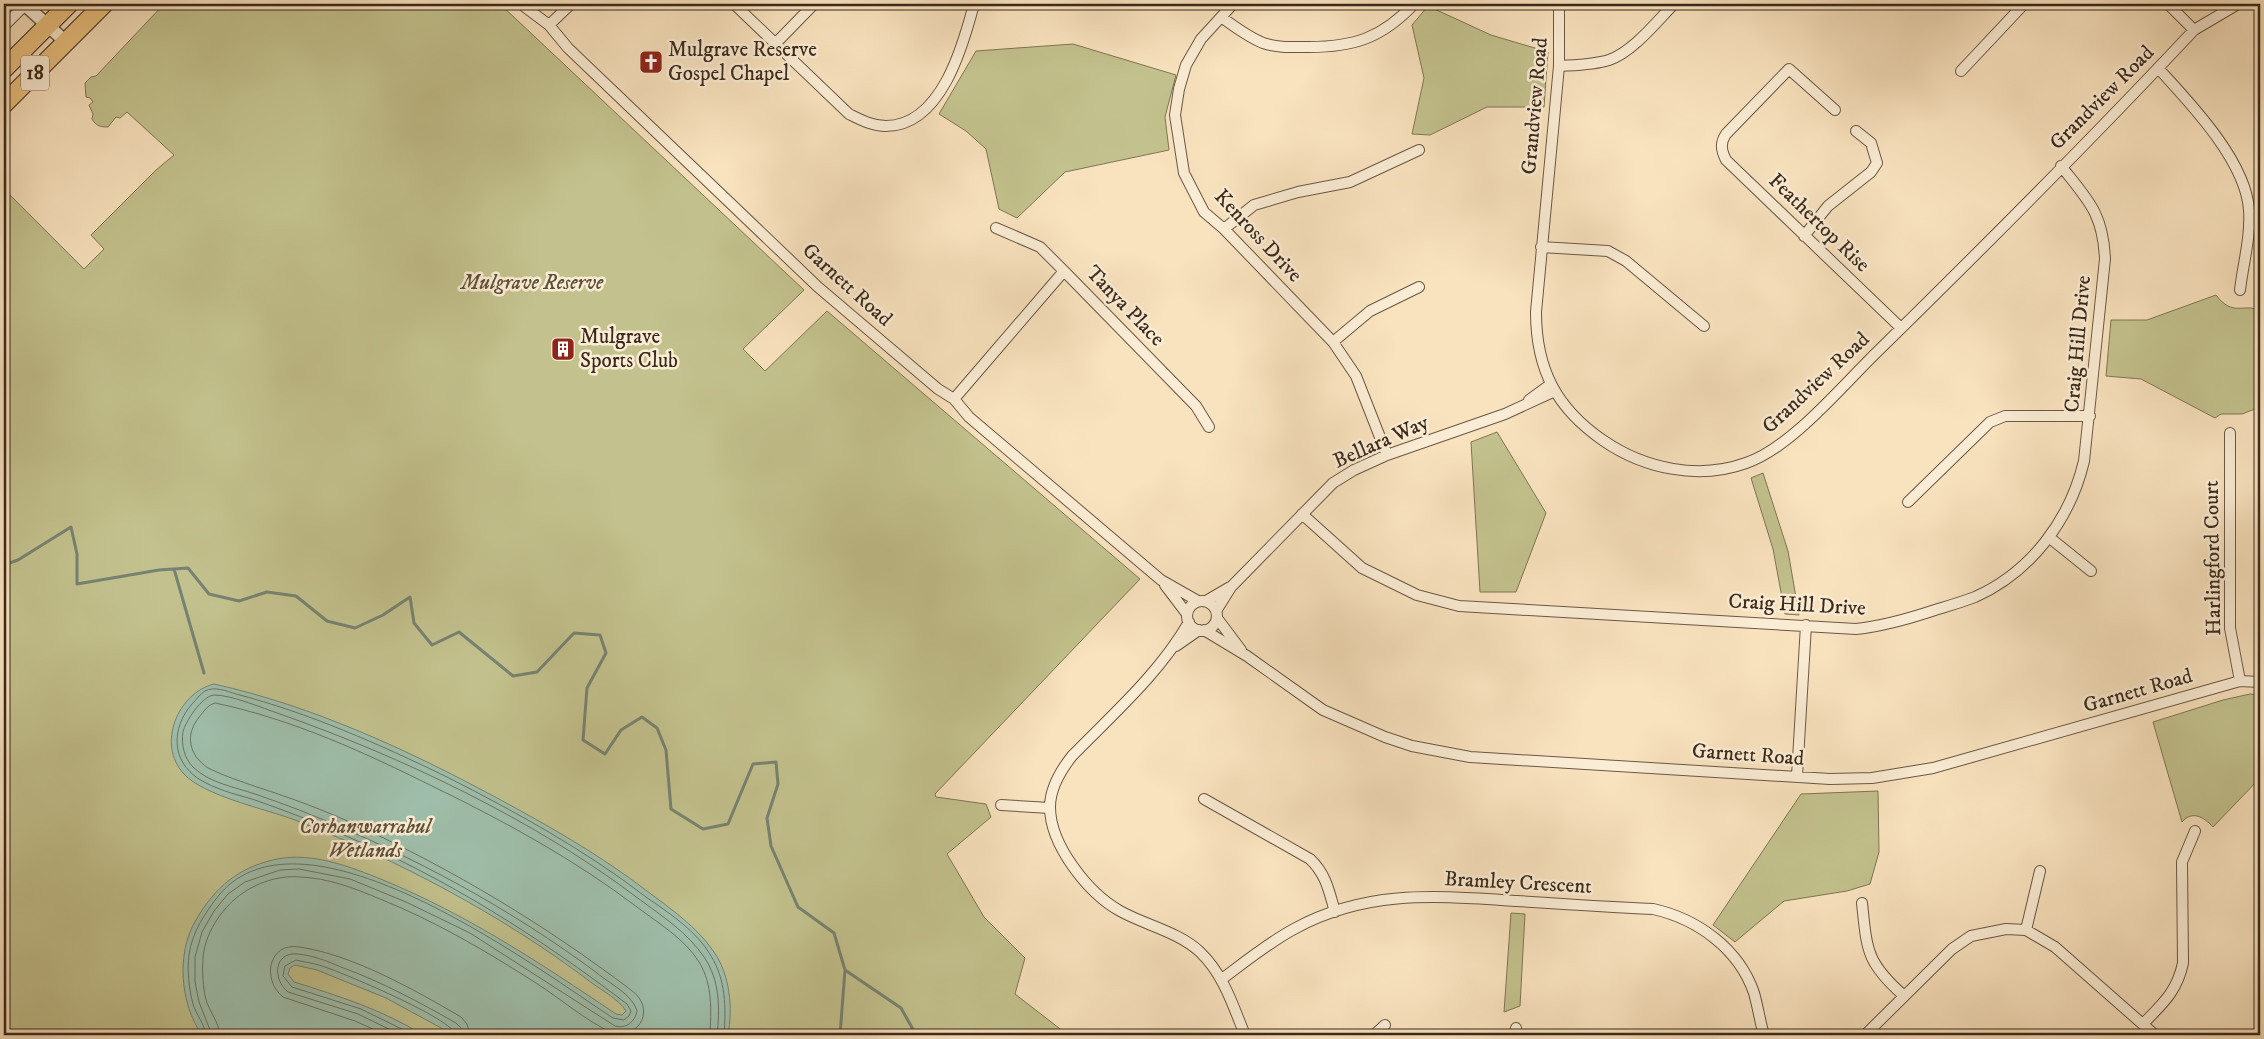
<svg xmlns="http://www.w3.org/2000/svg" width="2264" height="1039" font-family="'IM FELL DW Pica',serif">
<rect width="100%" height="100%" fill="#f9e3bf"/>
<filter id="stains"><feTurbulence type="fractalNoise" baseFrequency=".004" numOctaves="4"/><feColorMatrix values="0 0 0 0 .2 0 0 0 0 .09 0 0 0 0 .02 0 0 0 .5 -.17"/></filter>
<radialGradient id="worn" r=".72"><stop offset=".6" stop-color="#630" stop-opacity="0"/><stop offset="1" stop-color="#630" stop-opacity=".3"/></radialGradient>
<!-- green -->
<path fill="#c3c28e" stroke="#7f7654" d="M 164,4 L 500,4 L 804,290 L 743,349 L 765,371 L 827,311 L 1140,579 L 935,794 L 936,797 L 986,804 L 991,817 L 947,854 L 984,917 L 1025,958 L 1015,994 L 1068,1035 L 4,1035 L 4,189 L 84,269 L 104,249 L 91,235 L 156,170 L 174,155 L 127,112 L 120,118 L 116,117 L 108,127 C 100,127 96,126 92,119 L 93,114 L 89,105 L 93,102 L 90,98 L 86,97 L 85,83 L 91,77 L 96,76 Z
M 1428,6 L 1491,35 L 1548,52 L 1544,107 L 1487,107 L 1430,135 L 1412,134 L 1424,78 L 1412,25 Z
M 1073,44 L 1176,75 L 1165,117 L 1169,150 L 1065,172 L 1017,218 L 999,209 L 986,149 L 966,131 L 939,114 L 976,51 Z
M 2216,295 C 2233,318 2245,302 2260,311 L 2260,407 L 2242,414 L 2221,414 L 2215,418 L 2141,379 L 2106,376 L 2111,320 L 2147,320 Z
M 1497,432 L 1546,513 L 1516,592 L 1480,592 L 1471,442 Z
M 1763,473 L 1788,551 L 1799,615 L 1785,614 L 1773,549 L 1751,478 Z
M 2250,694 L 2260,695 L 2260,778 L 2213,827 C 2204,817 2192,810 2182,822 L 2153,722 L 2223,700 Z
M 1878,791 L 1879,852 L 1870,884 L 1847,891 L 1784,901 L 1735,942 L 1713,925 L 1801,794 Z
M 1511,913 L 1525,914 L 1520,1006 L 1504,1012 Z"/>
<!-- water -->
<path fill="#9fbfac" stroke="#778372" d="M 214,684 C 313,706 408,750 497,798 C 549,826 600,855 647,891 C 671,909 697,927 714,952 C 730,975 733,1008 728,1035 L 454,1035 L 386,998 L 317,970 L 295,965 L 290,968 L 288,974 L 294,982 C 339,996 383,1010 423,1035 L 202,1035 C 180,1004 176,953 196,920 C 215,887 239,867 277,859 C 313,852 351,867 383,880 C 468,915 540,963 616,1014 L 622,1015 L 626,1011 C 619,999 599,989 588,980 C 500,914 398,860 295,820 C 266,809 204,796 184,774 C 156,744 178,693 214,684 Z"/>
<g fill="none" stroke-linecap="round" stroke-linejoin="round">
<!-- shore -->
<path stroke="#6d7464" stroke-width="1" d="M 206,1035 C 205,1025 196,1014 193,1004 C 189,989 187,970 189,955 C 192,932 205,913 219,895 C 304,794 535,967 613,1018 L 624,1020 L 629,1016 L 631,1011 L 627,1004 C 540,938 447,878 346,836 C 315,822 284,810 252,799 C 234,794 215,789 199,779 C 171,761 171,728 192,704 C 196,700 200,694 205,691 C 214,686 227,691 236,694 C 309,713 379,744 447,777 C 516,812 585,850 646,897 C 669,913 697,931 711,956 C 726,980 726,1008 724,1035
M 212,1035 L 199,1002 L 195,982 L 195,957 L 202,932 L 214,911 L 228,894 L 245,882 L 280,870 L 299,869 L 350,879 L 406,902 L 470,933 L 615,1026 C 626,1029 635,1022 637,1011 C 632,994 610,984 597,973 C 511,909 413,856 314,816 C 295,808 275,801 255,794 C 235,787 209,783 193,767 C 184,758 181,744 183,732 C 185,722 202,696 214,695 C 232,695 262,708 280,714 C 402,757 535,820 639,899 C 662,916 688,933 704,957 C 720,980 720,1009 717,1035
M 220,1035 C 219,1023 210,1012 206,1000 C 203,987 202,972 203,959 C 204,935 221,909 240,895 C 256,883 279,875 300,877 C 328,878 354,888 380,899 C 435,921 486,951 536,983 C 561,999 585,1020 612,1033 C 641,1039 656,1008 631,990 C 545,925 454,870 356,825 C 324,810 291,798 257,787 C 240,781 224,776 208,768 C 189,755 184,735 200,716 C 204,711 208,705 215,703 C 292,719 366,753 436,788 C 506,822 575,860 637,907 C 658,923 685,939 699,962 C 713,985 711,1010 710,1035
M 386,1035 L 355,1021 L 283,997 C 261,979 269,942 299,947 C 351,954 415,990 461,1017 L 467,1024 L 470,1035
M 401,1035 L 358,1014 L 288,992 C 272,979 274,952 297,954 C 312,955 327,961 341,967 C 382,982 419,1002 456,1023 L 461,1028 L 462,1035
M 414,1035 L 361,1009 L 292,987 L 283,976 L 285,966 L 296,960 C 304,962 312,963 319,965 C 339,971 454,1019 456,1035"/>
<!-- stream -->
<path stroke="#778372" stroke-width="3" d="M 4,565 L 18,560 L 71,527 L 77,554 L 77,584 L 159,570 L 188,568 L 209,594 L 239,601 L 267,592 L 296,596 L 327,621 L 355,628 L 383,615 L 410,597 L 414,623 L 432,645 L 459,632 L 513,676 L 537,672 L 574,633 L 600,635 L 606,653 L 587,688 L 583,740 L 605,754 L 621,730 L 642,717 L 657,728 L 666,750 L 671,809 L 703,829 L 728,824 L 753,764 L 776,762 L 778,784 L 767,818 L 771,846 L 798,907 L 834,933 L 845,970 L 901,1008 L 915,1033 L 915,1035
M 174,569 L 204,673
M 840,1035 L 845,970"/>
<!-- minor casing -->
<g stroke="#6a5844" stroke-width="12">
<path id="minor" d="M 521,4 L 549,25 L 568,48 L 818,287 L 938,389 L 954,399 L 969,417 L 1161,580 L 1198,601
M 734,4 L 849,114 C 861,120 872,126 886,126 C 941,126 963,46 974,4
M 1233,4 L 1201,39 L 1186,65 L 1179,89 L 1175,115 L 1184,173 L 1204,212 L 1224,229 L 1333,342 L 1356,376 L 1387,455
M 1559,4 L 1559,66 L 1536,312 C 1536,370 1557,409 1604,441 C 1645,469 1699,480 1746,463 C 1791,448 1842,386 1877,352 C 1984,247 2091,140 2194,30 L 2238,4
M 2168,4 L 2194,30
M 1221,17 C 1234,26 1248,37 1263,43 C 1278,48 1293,47 1309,47 C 1354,47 1382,38 1414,4
M 549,25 L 571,4
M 4,26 L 26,4
M 776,43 L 814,4
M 1559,66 C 1576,65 1593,65 1609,60 C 1633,52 1657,21 1674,4
M 2158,68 C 2190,103 2246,161 2249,210 C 2251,236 2243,264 2240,290
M 1961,71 L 2024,4
M 1835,110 L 1789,69 L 1726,134 C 1720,143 1721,150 1726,160 L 1901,328
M 996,228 L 1040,247 L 1064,271
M 1224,229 L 1254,205 L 1298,192 L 1350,182 L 1419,150
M 1804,236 L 1828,206 L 1871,172 L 1877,163 L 1871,143 L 1856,131
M 1541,247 L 1608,251 L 1626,261 L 1704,326
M 1333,342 L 1370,311 L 1419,287
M 954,399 L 1064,271 L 1196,406 L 1209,427
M 1529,400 L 1551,384
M 2230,433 L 2230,628 L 2240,681
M 1908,502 L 1990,422 L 2005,416 L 2090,416
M 1302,514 L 1362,568 L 1417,595 L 1459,606 L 1856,629 C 1884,626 1908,619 1935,610 C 1948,606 1962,602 1975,597 C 2031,572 2070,520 2084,461 L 2105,259 C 2103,213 2088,200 2061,166
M 2050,538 L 2091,571
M 1165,585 L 1187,614
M 1206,601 L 1230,587
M1187 616a15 15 0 1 1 30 0a15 15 0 1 1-30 0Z
M 1216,611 L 1231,587 L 1333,483 L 1354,470 L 1387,455 L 1505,414 L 1555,391
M 1217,618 L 1241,650
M 1189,622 C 1159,674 1113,714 1072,756 C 1061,770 1050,788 1050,807 C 1050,845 1088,893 1120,911 C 1145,925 1179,932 1200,952 C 1224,975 1233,1006 1245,1035
M 1204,630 L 1247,656 L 1323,710 L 1385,737 L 1412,746 L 1470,757 L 1830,779 L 1872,778 L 1933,768 L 2240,681 L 2260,682
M 1176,646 L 1199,630
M 1797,776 L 1806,625
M 1204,799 L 1310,859 C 1326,874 1329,891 1335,912
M 1001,805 L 1050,808
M 1862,903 C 1867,950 1866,962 1903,995
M 2026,930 L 2040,871
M 1222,979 C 1245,962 1268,943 1294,929 C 1367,889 1437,896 1517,901 C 1562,904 1608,907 1653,909 C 1698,919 1739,949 1754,993 C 1758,1007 1760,1022 1764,1035
M 2143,1024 C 2162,1004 2177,992 2183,963 L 2182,862 L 2195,831
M 1374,1035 L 1385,1025
M 1515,1035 L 1516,1028
M 1865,1035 L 1952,949 L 1971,936 L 2006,929 L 2026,930 L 2055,947 L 2155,1035"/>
</g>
<!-- tertiary casing -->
<g stroke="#6a5844" stroke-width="15">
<path id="tertiary" d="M 24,4 L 66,42"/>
</g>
<!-- trunk casing -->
<g stroke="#3b291b" stroke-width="20">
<path id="trunk" d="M 4,69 L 69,4
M 4,104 L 104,4"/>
</g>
<!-- minor -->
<use href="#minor" stroke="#fbedd5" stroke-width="10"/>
<!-- tertiary -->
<use href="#tertiary" stroke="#fbedd5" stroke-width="12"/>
<!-- trunk -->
<use href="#trunk" stroke="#ecc280" stroke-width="18"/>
</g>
<!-- icons -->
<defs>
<g id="church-square" transform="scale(1.25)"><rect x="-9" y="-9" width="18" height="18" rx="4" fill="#8f2418" stroke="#fbedd5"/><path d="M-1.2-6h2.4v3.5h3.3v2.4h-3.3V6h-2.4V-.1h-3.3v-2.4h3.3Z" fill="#fff"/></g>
<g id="building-square" transform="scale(1.25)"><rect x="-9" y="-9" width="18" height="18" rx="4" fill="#8f2418" stroke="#fbedd5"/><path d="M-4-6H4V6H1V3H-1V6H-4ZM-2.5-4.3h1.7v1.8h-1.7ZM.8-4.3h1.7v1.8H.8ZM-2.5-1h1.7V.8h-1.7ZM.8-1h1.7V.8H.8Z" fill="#fff"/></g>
</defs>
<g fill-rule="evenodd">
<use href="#church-square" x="651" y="62"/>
<use href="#building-square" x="563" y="349"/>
</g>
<g text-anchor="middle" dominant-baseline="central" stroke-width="5" stroke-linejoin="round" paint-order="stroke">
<!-- shield labels -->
<rect fill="#fbedd5" stroke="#756453" stroke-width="1" x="21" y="55.5" width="28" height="35" rx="4"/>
<g font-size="20" font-weight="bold" fill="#3b291b">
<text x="35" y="73">18</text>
</g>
<!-- poi labels -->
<g font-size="21" fill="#3b291b" stroke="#fbedd5" text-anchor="start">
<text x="668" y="50">Mulgrave Reserve<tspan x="668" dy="24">Gospel Chapel</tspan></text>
<text x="580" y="337">Mulgrave<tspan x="580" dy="24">Sports Club</tspan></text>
</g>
<!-- street labels -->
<g font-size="21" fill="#3b291b" stroke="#fbedd5">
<text transform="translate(2102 98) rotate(-45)">Grandview Road</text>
<text transform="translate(1535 106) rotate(-85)">Grandview Road</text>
<text transform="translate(1819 223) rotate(44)">Feathertop Rise</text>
<text transform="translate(1258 236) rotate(47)">Kenross Drive</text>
<text transform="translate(847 285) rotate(42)">Garnett Road</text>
<text transform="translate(1125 306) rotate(46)">Tanya Place</text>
<text transform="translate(2078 344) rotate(-85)">Craig Hill Drive</text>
<text transform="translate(1816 383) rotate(-43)">Grandview Road</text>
<text transform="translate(1381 442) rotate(-24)">Bellara Way</text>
<text transform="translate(2213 558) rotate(-91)">Harlingford Court</text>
<text transform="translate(1797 605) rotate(3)">Craig Hill Drive</text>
<text transform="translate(2138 691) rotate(-16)">Garnett Road</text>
<text transform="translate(1748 755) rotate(4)">Garnett Road</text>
<text transform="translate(1518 883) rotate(3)">Bramley Crescent</text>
</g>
<!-- park labels -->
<g font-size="21" font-style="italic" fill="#5d4f38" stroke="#fbedd5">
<text x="532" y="283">Mulgrave Reserve</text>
<text x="365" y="827">Corhanwarrabul<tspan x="365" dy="24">Wetlands</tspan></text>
</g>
</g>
<!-- margin -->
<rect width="2264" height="1039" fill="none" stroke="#f9e3bf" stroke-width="20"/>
<rect x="5" y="5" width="2254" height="1029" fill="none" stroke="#3b291b" stroke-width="2.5"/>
<rect x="10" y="10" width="2244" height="1019" fill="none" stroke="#3b291b"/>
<rect width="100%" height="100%" filter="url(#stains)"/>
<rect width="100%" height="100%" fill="url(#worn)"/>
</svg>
